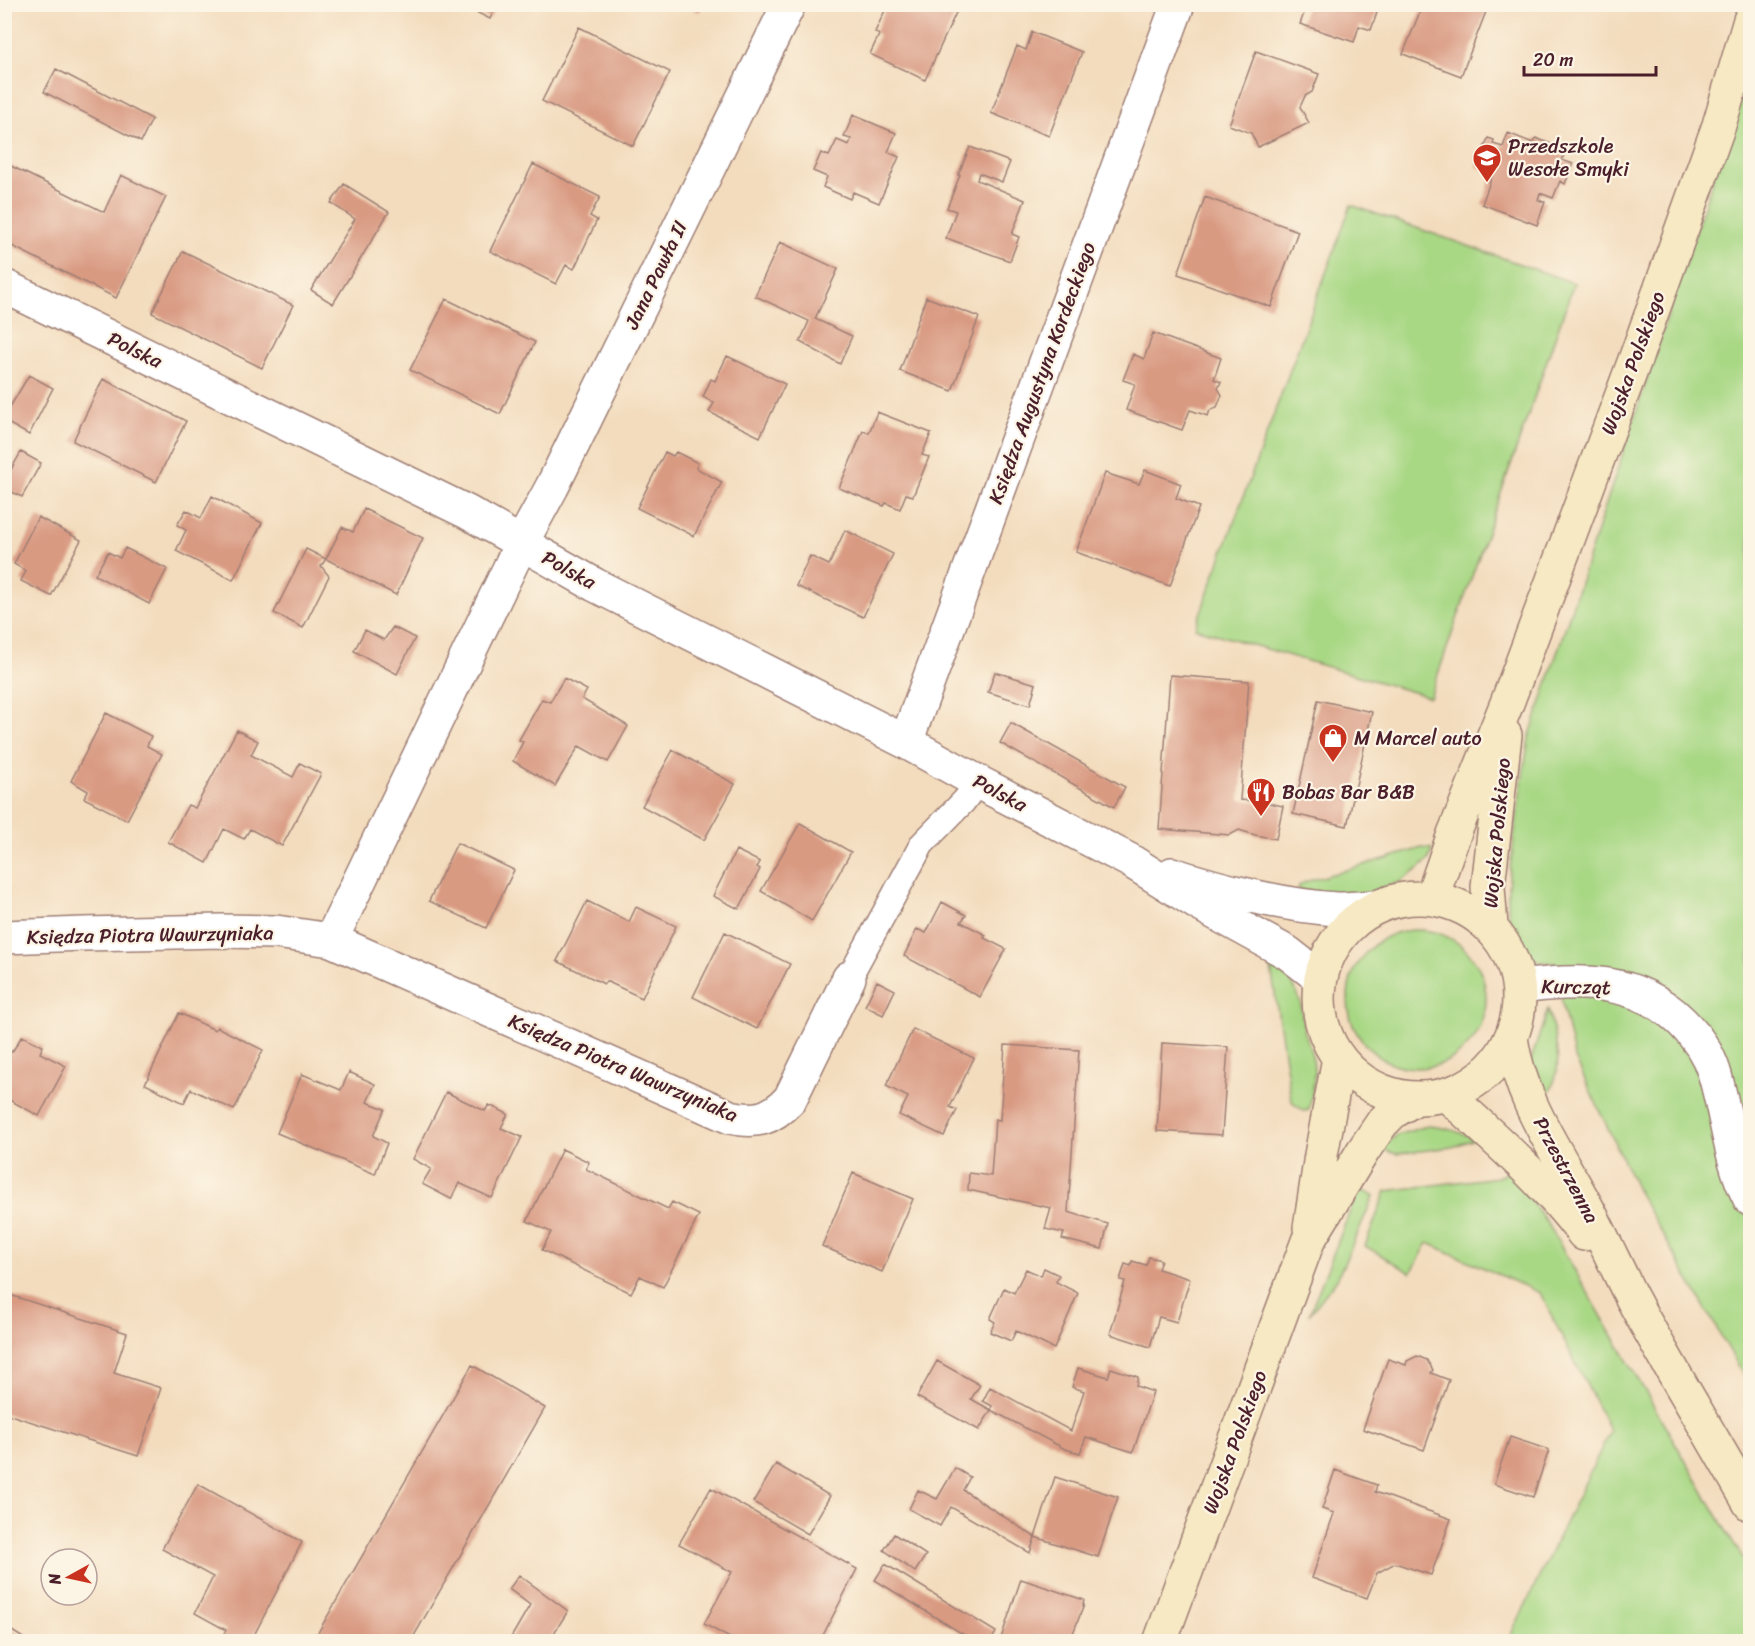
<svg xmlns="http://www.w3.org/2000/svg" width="1755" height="1646" font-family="Sriracha,sans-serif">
<rect width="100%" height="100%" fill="#fcf5e5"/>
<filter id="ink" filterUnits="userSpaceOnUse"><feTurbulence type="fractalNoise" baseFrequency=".0167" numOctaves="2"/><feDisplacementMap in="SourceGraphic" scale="12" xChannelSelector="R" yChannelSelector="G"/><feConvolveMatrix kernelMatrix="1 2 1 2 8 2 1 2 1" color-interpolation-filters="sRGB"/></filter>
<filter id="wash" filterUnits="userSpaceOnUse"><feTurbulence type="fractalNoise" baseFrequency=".008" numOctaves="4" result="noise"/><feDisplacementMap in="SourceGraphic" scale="24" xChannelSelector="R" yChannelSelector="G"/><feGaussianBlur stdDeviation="1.35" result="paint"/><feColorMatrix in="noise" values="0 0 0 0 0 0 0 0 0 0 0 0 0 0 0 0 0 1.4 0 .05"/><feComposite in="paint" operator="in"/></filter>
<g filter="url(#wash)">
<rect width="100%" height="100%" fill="#f3dcbd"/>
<!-- green -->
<path fill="#a9d885" stroke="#7a7c58" stroke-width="1.5" d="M 1750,66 L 1750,1386 L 1637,1190 L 1574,1056 L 1563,1008 L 1556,963 C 1542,962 1532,962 1523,951 C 1513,940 1508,918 1508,903 C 1507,885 1510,866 1513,848 C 1517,811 1523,774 1529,738 Z
M 1351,205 L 1574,283 L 1430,697 L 1195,628 Z
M 1422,848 L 1432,849 L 1429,859 L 1421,867 L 1400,882 L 1358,897 L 1298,890 L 1299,886 L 1305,882 Z
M1348 999a69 69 0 1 1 138 0a69 69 0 1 1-138 0Z
M 1270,961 C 1286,973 1297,986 1301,1005 C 1302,1013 1302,1021 1304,1028 C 1307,1042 1314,1055 1314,1069 C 1315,1083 1312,1096 1309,1110 L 1304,1111 L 1294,1104 L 1291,1099 Z
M 1548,1009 C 1555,1036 1567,1074 1545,1096 L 1528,1069 Z
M 1427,1126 C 1445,1127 1459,1131 1475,1139 L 1452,1147 L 1397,1154 L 1380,1149 L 1397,1135 Z
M 1510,1171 L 1548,1224 L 1728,1534 L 1750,1569 L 1750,1641 L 1508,1641 L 1610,1431 L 1540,1293 L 1428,1243 L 1411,1273 L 1365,1246 L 1386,1191 L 1498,1177 Z
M 1358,1191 L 1364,1191 L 1374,1196 L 1337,1279 L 1309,1315 Z"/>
<g id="blocks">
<!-- building -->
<path fill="#d99a82" d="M 460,4 L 497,4 L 490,19 Z
M 684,4 L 703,4 L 699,12 Z
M 888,4 L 960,4 L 925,80 L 870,54 L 879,35 L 875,32 Z
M 1297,4 L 1380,4 L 1371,30 L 1359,26 L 1354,42 L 1300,24 L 1306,8 Z
M 1423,4 L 1489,4 L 1461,76 L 1403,54 Z
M 579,27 L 670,72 L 633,146 L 542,101 Z
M 1032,32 L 1082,52 L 1049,136 L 991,113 L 1017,46 L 1026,50 Z
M 1256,51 L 1319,74 L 1312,92 L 1305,96 L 1300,107 L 1309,123 L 1258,147 L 1251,133 L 1229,125 Z
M 56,69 L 152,119 L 141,142 L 44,92 Z
M 853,115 L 896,133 L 888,152 L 899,157 L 879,203 L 853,192 L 850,199 L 823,187 L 827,177 L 813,171 L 821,153 L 829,156 L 837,140 L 849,145 L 851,139 L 844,137 Z
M 1508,133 L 1533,143 L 1536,138 L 1566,150 L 1562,160 L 1573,164 L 1565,184 L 1560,181 L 1553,198 L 1540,193 L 1538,200 L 1545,202 L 1537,225 L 1482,204 L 1493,173 L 1477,167 L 1488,138 L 1494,140 L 1493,144 L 1503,147 Z
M 970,147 L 1010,162 L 1002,182 L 979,173 L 977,180 L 1025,200 L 1012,234 L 1019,237 L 1010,261 L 946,238 L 956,211 L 947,208 L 960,175 L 958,175 Z
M 7,164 L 104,212 L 121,175 L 166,197 L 116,298 L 4,242 L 4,169 Z
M 533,164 L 600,197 L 590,216 L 597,220 L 574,269 L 566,265 L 556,284 L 490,251 Z
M 344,184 L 389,212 L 333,304 L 311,290 L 355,219 L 331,203 Z
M 1205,197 L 1298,231 L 1271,307 L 1178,274 Z
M 780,242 L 838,269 L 815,319 L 852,336 L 840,364 L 800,342 L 809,321 L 755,296 Z
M 183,251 L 293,305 L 262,368 L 152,313 Z
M 926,297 L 979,317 L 952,391 L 900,371 Z
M 446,299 L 535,342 L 500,414 L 410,370 Z
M 1153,333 L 1221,358 L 1214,379 L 1221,382 L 1218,388 L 1222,395 L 1217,407 L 1210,410 L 1208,416 L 1190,410 L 1182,430 L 1126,410 L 1135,384 L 1123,380 L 1133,354 L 1144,359 Z
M 727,356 L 785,384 L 760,437 L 709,412 L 714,403 L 703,397 L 711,379 L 715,381 Z
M 29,375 L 53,388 L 29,435 L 4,421 L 4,417 Z
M 103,379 L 186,421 L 156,482 L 73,441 Z
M 877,412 L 931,433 L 922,455 L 929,457 L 913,496 L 906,494 L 900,509 L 886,503 L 884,506 L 839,488 L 863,431 L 869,433 Z
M 21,452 L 41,463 L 22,497 L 4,488 L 4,482 Z
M 665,452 L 673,456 L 676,452 L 698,463 L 696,468 L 722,482 L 694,536 L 637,508 Z
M 1145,470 L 1181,484 L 1176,498 L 1199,507 L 1170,586 L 1076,552 L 1105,473 L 1139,484 Z
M 212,496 L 262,523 L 233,580 L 176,551 L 186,530 L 177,525 L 186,510 L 201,518 Z
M 364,509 L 423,538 L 396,595 L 326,559 L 342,527 L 353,532 Z
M 38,517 L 81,540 L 51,596 L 21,581 L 26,571 L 14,564 Z
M 845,530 L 893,554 L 863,617 L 796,586 L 810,556 L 829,565 Z
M 125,548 L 167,569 L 149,604 L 95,575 L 108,552 L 120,558 Z
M 306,549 L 326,559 L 321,566 L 329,576 L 303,628 L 274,613 Z
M 393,627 L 415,638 L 397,674 L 354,651 L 365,630 L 384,640 Z
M 995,672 L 1036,684 L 1030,705 L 988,692 Z
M 1170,675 L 1249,681 L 1240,800 L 1264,802 L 1283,806 L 1276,839 L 1255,835 L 1239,830 L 1230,835 L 1159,829 Z
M 564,678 L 587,690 L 582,699 L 628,726 L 608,762 L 579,746 L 555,786 L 513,761 L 523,742 L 519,740 L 542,699 L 550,702 Z
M 1318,700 L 1372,712 L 1347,826 L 1293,814 Z
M 106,713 L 151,736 L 147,746 L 162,754 L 127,820 L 84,798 L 88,791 L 71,781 Z
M 1011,723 L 1125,787 L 1114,807 L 1000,743 Z
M 237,730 L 258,741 L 251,755 L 293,777 L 300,763 L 321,774 L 282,846 L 250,829 L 244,839 L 224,829 L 207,863 L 168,842 L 188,805 L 195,808 Z
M 673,750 L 735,784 L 704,840 L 642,806 Z
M 800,823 L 851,852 L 812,921 L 761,891 Z
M 457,843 L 514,870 L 486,928 L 429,901 Z
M 736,850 L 760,862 L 757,867 L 760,869 L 739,909 L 713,896 Z
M 587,901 L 629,922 L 636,907 L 676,926 L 642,998 L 606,981 L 604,984 L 557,961 Z
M 942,902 L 966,915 L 961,922 L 986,935 L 984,938 L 1006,949 L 980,997 L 904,956 L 917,929 L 926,933 Z
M 725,932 L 790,964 L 757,1029 L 693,997 Z
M 877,981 L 895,990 L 883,1015 L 865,1006 Z
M 179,1013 L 215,1030 L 217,1027 L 263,1050 L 234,1110 L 191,1089 L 184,1103 L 145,1084 Z
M 913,1029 L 974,1058 L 950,1107 L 957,1110 L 944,1136 L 899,1115 L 908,1097 L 886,1086 Z
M 22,1036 L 43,1046 L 40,1053 L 66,1066 L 39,1116 L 4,1097 L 4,1050 L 5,1049 L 12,1052 Z
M 1162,1043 L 1228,1047 L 1222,1135 L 1157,1131 Z
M 1005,1045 L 1079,1050 L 1068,1212 L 1108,1224 L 1102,1249 L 1062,1239 L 1064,1233 L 1045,1229 L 1051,1208 L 968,1190 L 969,1173 L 991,1176 L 995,1119 L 1000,1120 Z
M 349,1072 L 375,1084 L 367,1102 L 385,1109 L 373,1136 L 387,1143 L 375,1174 L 277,1133 L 302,1074 L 341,1090 Z
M 446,1092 L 485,1111 L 489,1105 L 508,1114 L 501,1128 L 522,1137 L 492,1198 L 459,1183 L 451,1199 L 422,1184 L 431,1169 L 413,1159 Z
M 562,1149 L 589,1162 L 586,1169 L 668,1209 L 672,1202 L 699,1215 L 663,1287 L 640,1276 L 631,1293 L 542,1250 L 551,1232 L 527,1221 Z
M 853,1173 L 913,1199 L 882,1272 L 822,1246 Z
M 1149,1257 L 1161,1260 L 1158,1269 L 1190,1279 L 1177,1322 L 1159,1317 L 1150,1347 L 1110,1334 L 1125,1281 L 1120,1280 L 1125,1264 L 1131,1266 L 1132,1261 L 1146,1265 Z
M 1044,1268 L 1059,1275 L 1056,1282 L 1078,1293 L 1054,1349 L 1016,1331 L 1011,1341 L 990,1332 L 995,1322 L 990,1319 L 1004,1288 L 1014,1293 L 1026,1269 L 1041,1276 Z
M 4,1293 L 127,1333 L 114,1373 L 161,1388 L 138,1456 L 4,1413 Z
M 1417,1356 L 1427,1360 L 1433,1370 L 1431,1373 L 1449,1380 L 1424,1450 L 1363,1429 L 1388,1359 L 1406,1365 L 1407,1361 Z
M 937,1361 L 980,1385 L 971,1399 L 991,1410 L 992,1406 L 983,1401 L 990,1387 L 1071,1431 L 1084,1391 L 1072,1387 L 1078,1368 L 1108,1377 L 1111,1368 L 1138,1377 L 1136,1386 L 1153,1392 L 1133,1452 L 1086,1437 L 1080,1453 L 1065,1449 L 991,1410 L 979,1430 L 917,1397 Z
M 472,1365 L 545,1408 L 411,1641 L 321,1641 L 315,1638 Z
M 1510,1437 L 1549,1450 L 1533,1497 L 1494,1484 Z
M 776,1464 L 830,1496 L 808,1534 L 753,1502 Z
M 955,1468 L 970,1477 L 963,1490 L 1035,1537 L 1030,1553 L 951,1507 L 940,1526 L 909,1509 L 918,1490 L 937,1499 Z
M 1335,1470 L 1377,1485 L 1375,1492 L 1451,1519 L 1431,1575 L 1395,1563 L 1377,1573 L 1367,1598 L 1312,1578 L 1334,1513 L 1322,1509 Z
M 1055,1477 L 1118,1497 L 1098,1557 L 1035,1537 Z
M 198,1484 L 302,1542 L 251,1641 L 220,1641 L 226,1630 L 195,1613 L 213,1577 L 162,1549 Z
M 711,1488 L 857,1569 L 820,1641 L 735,1641 L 704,1624 L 732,1572 L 679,1544 Z
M 894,1534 L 926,1555 L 915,1572 L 884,1550 Z
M 885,1564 L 996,1632 L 991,1641 L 974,1641 L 875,1580 Z
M 519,1575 L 568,1611 L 549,1641 L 509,1641 L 530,1605 L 509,1589 Z
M 1021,1579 L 1084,1600 L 1083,1605 L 1084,1605 L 1070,1641 L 1000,1641 Z
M 4,1626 L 28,1641 L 4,1641 Z"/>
</g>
</g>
<g filter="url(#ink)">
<use href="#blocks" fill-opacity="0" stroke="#9e7e74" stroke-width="1.5"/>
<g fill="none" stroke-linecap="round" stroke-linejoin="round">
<!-- lane casing -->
<g stroke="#9e7e74" stroke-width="27">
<path id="lane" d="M 849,978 L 922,844 L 964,801 L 978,782"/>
</g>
<!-- street casing -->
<g stroke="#9e7e74" stroke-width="36">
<path id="street" d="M 4,286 L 467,512 L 595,585 L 906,742 L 978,782 L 1129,860 L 1199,904 L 1288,953 L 1320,978
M 906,742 L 1178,4
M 1172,874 C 1221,890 1285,906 1336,909 C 1349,909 1361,908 1374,907
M 4,937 L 84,934 L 222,931 L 276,932 L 331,940 L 730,1117 C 757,1123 771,1119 790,1099 L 849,978
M 331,940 L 521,544 L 552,487 L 789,4
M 1519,987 C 1579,980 1635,976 1682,1022 C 1696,1036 1708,1053 1714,1072 C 1727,1114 1729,1159 1750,1199"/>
</g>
<!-- secondary casing -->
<g stroke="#9e7e74" stroke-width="36">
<path id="secondary" d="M 1432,897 L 1454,834 L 1507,703 L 1636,357 L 1719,125 L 1750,20
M1319 998a100 100 0 1 1 200 0a100 100 0 1 1-200 0Z
M 1491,926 L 1488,887 L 1505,735
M 1511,1038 C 1520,1100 1556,1150 1585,1204 C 1602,1235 1616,1267 1632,1298 C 1669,1367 1711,1435 1750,1504
M 1447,1095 C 1495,1139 1545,1182 1584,1234
M 1310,1228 L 1321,1155 L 1339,1058
M 1160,1642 L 1308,1241 L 1363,1151 L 1382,1123 L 1393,1112 L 1416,1098"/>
</g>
<!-- lane -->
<use href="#lane" stroke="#fff" stroke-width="24"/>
<!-- street -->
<use href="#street" stroke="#fff" stroke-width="33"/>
<!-- secondary -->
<use href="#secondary" stroke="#f6e9c3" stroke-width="33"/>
</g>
</g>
<!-- icons -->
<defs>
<g id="school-pin" transform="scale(1.5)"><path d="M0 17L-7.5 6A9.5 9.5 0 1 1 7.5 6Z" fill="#c8321e" stroke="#fcf5e5"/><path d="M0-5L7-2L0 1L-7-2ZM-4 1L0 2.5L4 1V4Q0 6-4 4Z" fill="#fff"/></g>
<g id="shop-pin" transform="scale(1.5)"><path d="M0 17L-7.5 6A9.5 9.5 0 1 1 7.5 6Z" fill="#c8321e" stroke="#fcf5e5"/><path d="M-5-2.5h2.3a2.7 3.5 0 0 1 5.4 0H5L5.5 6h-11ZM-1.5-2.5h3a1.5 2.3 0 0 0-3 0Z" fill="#fff"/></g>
<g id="restaurant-pin" transform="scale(1.5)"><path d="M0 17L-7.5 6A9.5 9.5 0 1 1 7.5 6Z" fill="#c8321e" stroke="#fcf5e5"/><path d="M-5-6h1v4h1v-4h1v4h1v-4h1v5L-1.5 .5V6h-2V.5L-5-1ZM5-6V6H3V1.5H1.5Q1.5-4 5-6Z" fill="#fff"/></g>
</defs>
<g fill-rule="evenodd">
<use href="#school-pin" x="1487" y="158"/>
<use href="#shop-pin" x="1333" y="738"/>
<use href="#restaurant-pin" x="1261" y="792"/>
</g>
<g text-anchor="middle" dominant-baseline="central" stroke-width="4.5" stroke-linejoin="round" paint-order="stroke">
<!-- poi labels -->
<g font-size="20" fill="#4a1f2b" stroke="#fcf5e5" text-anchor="start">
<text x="1508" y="146">Przedszkole<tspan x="1508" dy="23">Wesołe Smyki</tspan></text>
<text x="1354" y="738">M Marcel auto</text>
<text x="1282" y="792">Bobas Bar B&amp;B</text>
</g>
<!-- street labels -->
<g font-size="20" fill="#4a1f2b" stroke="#fcf5e5">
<text transform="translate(656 275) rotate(-64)">Jana Pawła II</text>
<text transform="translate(135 350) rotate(26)">Polska</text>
<text transform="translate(1633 363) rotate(-70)">Wojska Polskiego</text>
<text transform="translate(1042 373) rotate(-70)">Księdza Augustyna Kordeckiego</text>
<text transform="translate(569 570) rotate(29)">Polska</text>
<text transform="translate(1000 793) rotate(28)">Polska</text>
<text transform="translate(1497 833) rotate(-85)">Wojska Polskiego</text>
<text transform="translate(150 935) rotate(-1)">Księdza Piotra Wawrzyniaka</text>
<text transform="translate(1576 987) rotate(1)">Kurcząt</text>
<text transform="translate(623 1068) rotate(23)">Księdza Piotra Wawrzyniaka</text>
<text transform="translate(1566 1170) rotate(62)">Przestrzenna</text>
<text transform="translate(1235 1442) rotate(-70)">Wojska Polskiego</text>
</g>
</g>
<!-- margin -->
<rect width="1755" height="1646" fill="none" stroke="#fcf5e5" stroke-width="24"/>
<!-- north arrow -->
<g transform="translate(69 1577) rotate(262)"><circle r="28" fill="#fcf5e5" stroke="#b59f9b" stroke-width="1.5"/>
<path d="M0-4.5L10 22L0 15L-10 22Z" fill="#c8321e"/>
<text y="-9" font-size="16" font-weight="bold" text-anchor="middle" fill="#4a1f2b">N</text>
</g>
<!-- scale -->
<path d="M1524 66v9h132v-9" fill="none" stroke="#4a1f2b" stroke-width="3"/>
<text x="1533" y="66" font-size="18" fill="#4a1f2b" stroke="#fcf5e5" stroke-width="4.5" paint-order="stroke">20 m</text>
</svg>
